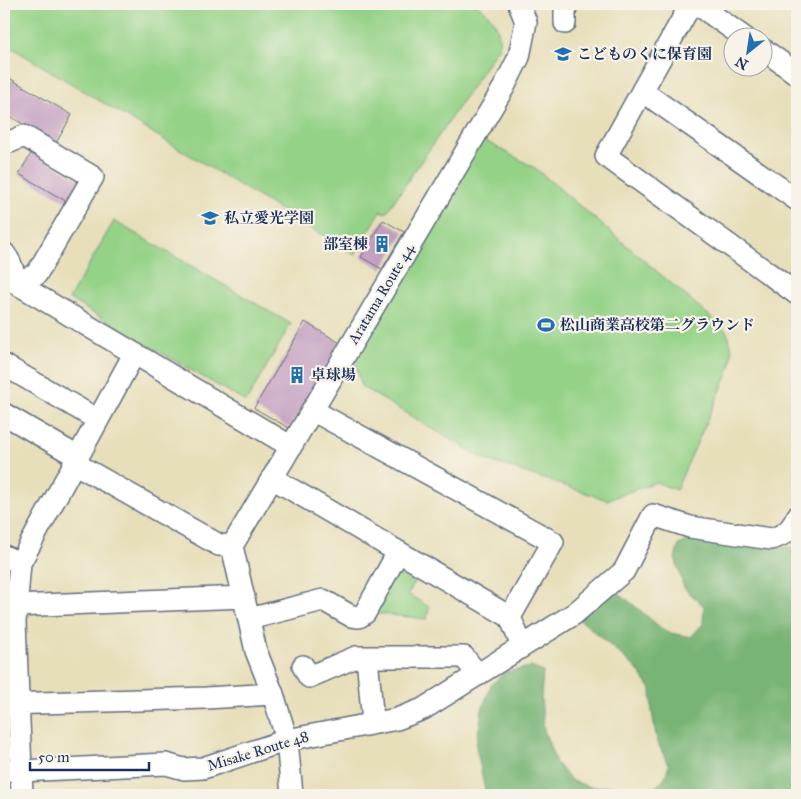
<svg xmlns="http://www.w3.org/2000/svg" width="801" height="799" font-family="'IM FELL Great Primer','Noto Serif JP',serif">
<rect width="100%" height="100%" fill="#f7f3e8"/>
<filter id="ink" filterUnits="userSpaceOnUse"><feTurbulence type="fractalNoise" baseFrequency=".02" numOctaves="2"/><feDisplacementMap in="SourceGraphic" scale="10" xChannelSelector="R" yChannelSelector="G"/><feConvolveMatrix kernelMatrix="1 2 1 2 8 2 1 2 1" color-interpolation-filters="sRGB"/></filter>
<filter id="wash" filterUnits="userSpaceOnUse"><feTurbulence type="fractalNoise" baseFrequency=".0096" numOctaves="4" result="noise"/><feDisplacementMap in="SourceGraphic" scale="20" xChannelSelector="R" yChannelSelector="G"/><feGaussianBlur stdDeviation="1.12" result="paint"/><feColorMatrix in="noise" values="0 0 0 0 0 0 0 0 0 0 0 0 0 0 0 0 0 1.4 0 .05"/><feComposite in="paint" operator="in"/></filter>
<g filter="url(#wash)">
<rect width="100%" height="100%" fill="#e7dfba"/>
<!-- green -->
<path fill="#94d287" stroke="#588072" d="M 4,4 L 476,4 C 492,15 501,27 499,47 L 386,213 L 381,211 L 355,255 L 4,43 Z
M 482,139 L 535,168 L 712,318 L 727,332 L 732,349 L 731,363 L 727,376 L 676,490 L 656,482 L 607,500 L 484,459 L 362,387 L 354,359 Z
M 114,221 L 291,324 L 246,402 L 69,299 Z
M 402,557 L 422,570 L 408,594 L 429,607 L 427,619 L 372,613 Z"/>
<!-- forest -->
<path fill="#77b474" stroke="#497269" d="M 695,537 L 797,548 L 797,795 L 486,795 L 476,746 L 482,710 L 491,685 L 505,672 L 531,667 L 543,672 L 541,698 L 544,730 L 556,763 L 572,781 L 591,787 L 619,786 L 649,791 L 663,781 L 669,766 L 657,741 L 652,712 L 651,689 L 635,667 L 576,616 L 613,588 L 666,632 L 691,637 L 703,624 L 704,606 L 684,588 L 675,558 L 679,545 Z"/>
<g id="blocks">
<!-- building -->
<path fill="#c29fc1" d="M 4,75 L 72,115 L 56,143 L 4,113 Z
M 32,152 L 84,182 L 71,204 L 19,174 Z
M 383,220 L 404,232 L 382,269 L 361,257 Z
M 305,322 L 340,343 L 289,428 L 254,408 Z"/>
</g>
</g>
<g filter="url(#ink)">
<use href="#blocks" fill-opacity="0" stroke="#626d7e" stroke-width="1"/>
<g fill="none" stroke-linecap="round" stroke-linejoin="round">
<!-- minor casing -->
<g stroke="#626d7e" stroke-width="24">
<path id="minor" d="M 691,4 L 642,91 L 797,200
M 697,4 L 745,38
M 565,23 L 565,11 L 568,4
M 764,50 L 797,74
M 642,91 L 606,156 L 797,294
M 4,142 L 10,142 L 24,136 L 93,177 L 36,275 L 24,279 L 20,286
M 4,253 C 11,262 15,271 14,282
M 4,276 L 290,446
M 4,365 L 98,420
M 312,410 L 553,542 L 510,617
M 4,414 L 78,457
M 74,463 L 219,545 L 232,546
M 272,478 L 510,617 L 522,646
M 4,556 L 20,563
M 15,606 L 244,597
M 249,619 L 323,600 L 351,616 L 359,617 L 365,613 L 398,552
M 367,657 L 373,723
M 303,666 L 309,677 L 356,657 L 464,657 L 478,675
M 6,704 L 206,698 L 273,694
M 4,770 L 21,771 L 166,764 L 184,769 L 203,768 L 287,740 L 397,719 L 423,709 L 574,614 L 624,571 L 653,515 L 690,527 L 771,539 C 785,535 791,530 797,517
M 22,795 L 15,622 L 20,563 L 134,354
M 292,795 L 287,740 L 273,694 L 256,651 L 232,546 L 504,87 L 519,57 L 526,22 L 519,4"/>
</g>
<!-- minor -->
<use href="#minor" stroke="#fff" stroke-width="21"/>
</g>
</g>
<!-- icons -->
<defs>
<g id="school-bare" transform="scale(1.35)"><path d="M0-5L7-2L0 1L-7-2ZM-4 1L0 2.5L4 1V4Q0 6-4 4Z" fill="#1f6fb2" stroke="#f7f3e8" stroke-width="2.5" paint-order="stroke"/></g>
<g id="building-bare" transform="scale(1.35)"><path d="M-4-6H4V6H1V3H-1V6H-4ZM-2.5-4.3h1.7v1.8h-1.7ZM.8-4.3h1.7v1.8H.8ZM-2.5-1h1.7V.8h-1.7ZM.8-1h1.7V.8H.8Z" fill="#1f6fb2" stroke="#f7f3e8" stroke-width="2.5" paint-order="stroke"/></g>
<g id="stadium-bare" transform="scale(1.35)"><path d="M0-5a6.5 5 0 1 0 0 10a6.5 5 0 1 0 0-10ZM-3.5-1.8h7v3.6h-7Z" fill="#1f6fb2" stroke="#f7f3e8" stroke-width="2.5" paint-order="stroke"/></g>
</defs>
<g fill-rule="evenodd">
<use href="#school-bare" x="563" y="54"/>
<use href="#school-bare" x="210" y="218"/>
<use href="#building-bare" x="382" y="244"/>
<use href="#stadium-bare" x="546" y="325"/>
<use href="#building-bare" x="297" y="375"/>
</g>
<g text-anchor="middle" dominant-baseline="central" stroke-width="4.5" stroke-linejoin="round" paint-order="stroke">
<!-- poi labels -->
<g font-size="15" font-weight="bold" fill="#1b2f5e" stroke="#f7f3e8" text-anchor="start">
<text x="577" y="54">こどものくに保育園</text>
<text x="224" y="218">私立愛光学園</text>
<text x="368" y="244" text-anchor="end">部室棟</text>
<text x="560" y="325">松山商業高校第二グラウンド</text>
<text x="311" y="375">卓球場</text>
</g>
<!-- street labels -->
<g font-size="15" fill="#1b2f5e" stroke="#f7f3e8">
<text transform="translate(381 294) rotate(-59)">Aratama Route 44</text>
<text transform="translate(258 751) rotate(-17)">Misake Route 48</text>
</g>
</g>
<!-- margin -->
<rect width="801" height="799" fill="none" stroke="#f7f3e8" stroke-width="20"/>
<!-- north arrow -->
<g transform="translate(748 52) rotate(210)"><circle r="24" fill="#f7f3e8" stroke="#9fa5b1"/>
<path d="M0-4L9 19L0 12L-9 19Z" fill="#1f6fb2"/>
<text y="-8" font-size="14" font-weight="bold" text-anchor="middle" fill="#1b2f5e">N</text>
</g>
<!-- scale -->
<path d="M30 762v8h119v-8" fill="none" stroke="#1b2f5e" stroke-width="2.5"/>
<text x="38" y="762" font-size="15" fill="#1b2f5e" stroke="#f7f3e8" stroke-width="4" paint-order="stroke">50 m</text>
</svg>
